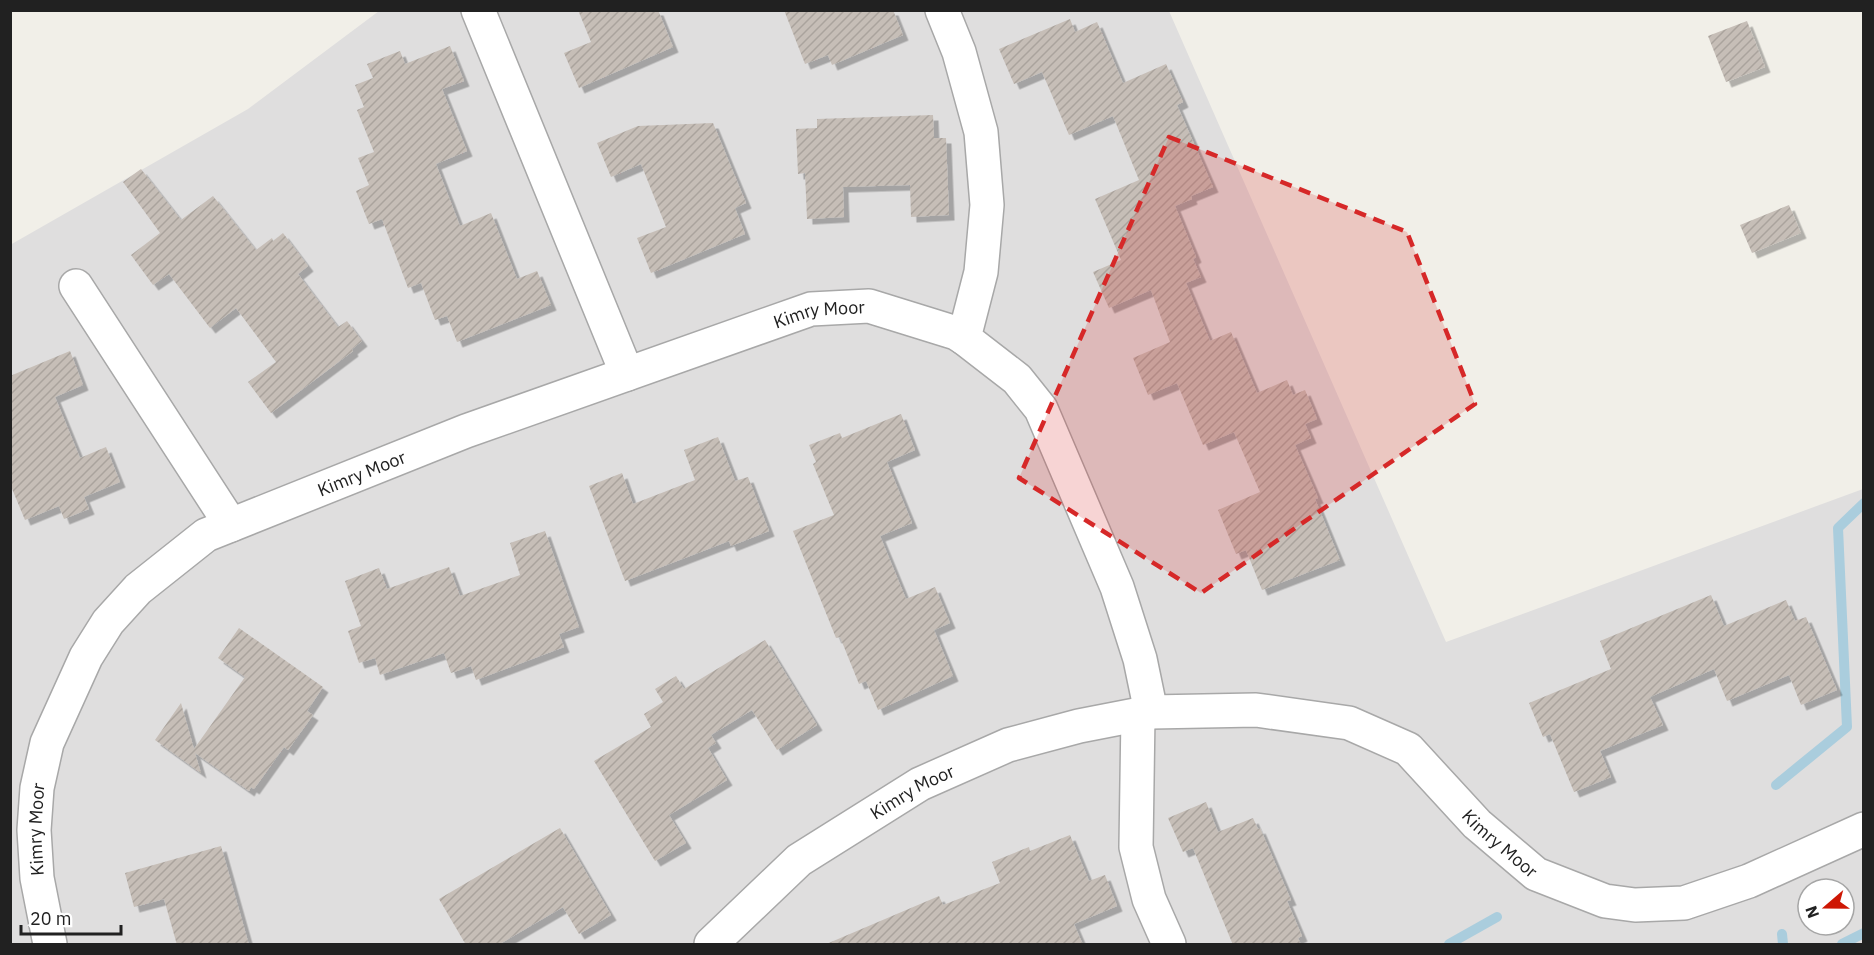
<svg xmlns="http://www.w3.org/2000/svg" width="1874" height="955" font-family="'IBM Plex Sans',sans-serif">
<defs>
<pattern id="building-hatch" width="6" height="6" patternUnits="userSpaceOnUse" patternTransform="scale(1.5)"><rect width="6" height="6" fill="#c6beb7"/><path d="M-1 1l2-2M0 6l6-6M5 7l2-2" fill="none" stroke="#aaa39d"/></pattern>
<filter id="shadow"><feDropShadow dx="5.5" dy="5.5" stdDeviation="0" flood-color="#0004"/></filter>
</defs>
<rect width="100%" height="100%" fill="#f1efe8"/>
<!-- residential -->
<path fill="#dfdede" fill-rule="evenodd" d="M 379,11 L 1169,11 L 1446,642 L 1863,489 L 1863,944 L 11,944 L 10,245 L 248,109 ZM 1808,889 L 1844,889 L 1844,925 L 1808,925 Z"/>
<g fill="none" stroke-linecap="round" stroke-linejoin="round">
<!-- stream -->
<path stroke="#aacddd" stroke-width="10" d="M 1776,785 L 1847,727 L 1838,528 L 1864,503
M 1782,934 L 1783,944
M 1449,944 L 1497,917
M 1842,944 L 1864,933"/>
</g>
<!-- building -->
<path fill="url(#building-hatch)" filter="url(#shadow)" d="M 578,10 L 658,10 L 673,47 L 579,88 L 564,53 L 591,42 Z
M 784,10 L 893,10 L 903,35 L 832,65 L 828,55 L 805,64 Z
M 1070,19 L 1075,32 L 1097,22 L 1123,83 L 1166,64 L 1183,102 L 1177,105 L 1213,187 L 1191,196 L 1192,199 L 1175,206 L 1196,257 L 1193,259 L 1201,277 L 1186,283 L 1210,341 L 1231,332 L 1257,393 L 1287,380 L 1293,395 L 1305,390 L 1317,419 L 1305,424 L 1311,438 L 1295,445 L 1318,498 L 1315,499 L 1340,560 L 1262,590 L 1246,550 L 1236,554 L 1218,510 L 1260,492 L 1234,432 L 1203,445 L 1177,383 L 1148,395 L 1133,358 L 1170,342 L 1151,290 L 1109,308 L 1093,272 L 1121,260 L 1095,199 L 1139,180 L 1113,116 L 1069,135 L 1042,72 L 1014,84 L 999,49 Z
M 1747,21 L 1765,67 L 1726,82 L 1708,36 Z
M 450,46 L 464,81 L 442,89 L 467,151 L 436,164 L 460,226 L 491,213 L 517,279 L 537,271 L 551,305 L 457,342 L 447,316 L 435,320 L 421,283 L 408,288 L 382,219 L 369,224 L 356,191 L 369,185 L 358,158 L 374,152 L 357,110 L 364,107 L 355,85 L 373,78 L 367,64 L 400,51 L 405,64 Z
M 933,115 L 934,138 L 946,138 L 949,215 L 911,217 L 910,185 L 843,187 L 844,217 L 807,219 L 805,173 L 798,174 L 796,129 L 817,128 L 817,119 Z
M 713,123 L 746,203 L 735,208 L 745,234 L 651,273 L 637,238 L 666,227 L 641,164 L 611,177 L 597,143 L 638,126 Z
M 141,169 L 181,220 L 213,196 L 256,250 L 272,238 L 273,241 L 283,233 L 308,266 L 298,274 L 338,327 L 347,321 L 362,341 L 352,349 L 353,351 L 271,413 L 248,382 L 276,362 L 236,308 L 210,328 L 169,274 L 153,285 L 131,255 L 160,233 L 123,182 Z
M 1789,205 L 1801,233 L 1752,253 L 1740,225 Z
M 70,351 L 83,385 L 55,397 L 80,458 L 106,447 L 120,482 L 84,497 L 89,509 L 64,519 L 59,506 L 25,520 L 10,484 L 10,376 Z
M 901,414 L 915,450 L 887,462 L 912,523 L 880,536 L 906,599 L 935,587 L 950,623 L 934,630 L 953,676 L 878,710 L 866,681 L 859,684 L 840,637 L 836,638 L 793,531 L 834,515 L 813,464 L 816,462 L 809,445 L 840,433 L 842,438 Z
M 718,437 L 735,481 L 748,477 L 769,531 L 731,546 L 729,541 L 625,581 L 589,486 L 622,473 L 633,504 L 695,480 L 684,450 Z
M 545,531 L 579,627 L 559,634 L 564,647 L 476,680 L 471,666 L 451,673 L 444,653 L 380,675 L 375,658 L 359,663 L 348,631 L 361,626 L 345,581 L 379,568 L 387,589 L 449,567 L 460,596 L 520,575 L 510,543 Z
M 1711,595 L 1724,626 L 1786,600 L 1795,621 L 1806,617 L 1837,690 L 1801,705 L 1789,675 L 1727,701 L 1714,669 L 1650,697 L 1663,725 L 1600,751 L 1611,777 L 1574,792 L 1550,734 L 1543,737 L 1529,703 L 1611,669 L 1600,641 Z
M 239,628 L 323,687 L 307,711 L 313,715 L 288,750 L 284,747 L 254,789 L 251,787 L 249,791 L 195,753 L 201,773 L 155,740 L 181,703 L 194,749 L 245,677 L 218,658 Z
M 765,640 L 817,725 L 777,750 L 752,710 L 711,735 L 716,743 L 708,748 L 727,780 L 669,815 L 686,843 L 655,861 L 594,761 L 651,727 L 644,714 L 663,702 L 655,689 L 676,676 L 684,689 Z
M 1206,802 L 1218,832 L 1253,818 L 1258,829 L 1260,828 L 1291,900 L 1287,901 L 1302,936 L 1298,938 L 1301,945 L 1233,945 L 1193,848 L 1183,852 L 1168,818 Z
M 560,828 L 611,915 L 579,934 L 563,907 L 498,945 L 466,945 L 439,899 Z
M 1070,835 L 1089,881 L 1105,875 L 1117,906 L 1074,924 L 1083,945 L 824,945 L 939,896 L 943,905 L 1000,883 L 992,862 L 1029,847 L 1030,851 Z
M 221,846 L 249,945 L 177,945 L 164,899 L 134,907 L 125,873 Z"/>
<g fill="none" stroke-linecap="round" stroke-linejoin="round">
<!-- minor casing -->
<g stroke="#a8a8a8" stroke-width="36">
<g id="minor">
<path d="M 478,10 L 627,374"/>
<path d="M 942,10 L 959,52 L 981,132 L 987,205 L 981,272 L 964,338 L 1017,379 L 1041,409 L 1117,587 L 1140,659 L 1151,712"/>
<path d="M 76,286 L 231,525"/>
<path d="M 1138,715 L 1136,847 L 1149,899 L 1169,944"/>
<path id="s1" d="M 50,944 L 37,878 L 34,830 L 37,788 L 47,743 L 86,657 L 108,622 L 138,589 L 206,535 L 466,431 L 811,309 L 869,306 L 956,333 L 964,338"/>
<path id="s2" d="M 711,944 L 799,860 L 920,784 L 1008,745 L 1079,726 L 1151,712 L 1256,710 L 1349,723 L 1408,749 L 1477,824 L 1536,874 L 1605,901 L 1635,905 L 1684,903 L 1749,881 L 1864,829"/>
</g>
</g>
<!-- minor -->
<use href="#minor" stroke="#fff" stroke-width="33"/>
</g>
<!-- marked area -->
<path fill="#d62828" fill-opacity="0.2" stroke="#d62828" stroke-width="4.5" stroke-dasharray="12 8" stroke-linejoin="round" d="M 1169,137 L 1407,232 L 1475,404 L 1201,593 L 1019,478 Z"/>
<g text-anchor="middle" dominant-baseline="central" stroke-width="4.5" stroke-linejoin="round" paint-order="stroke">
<!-- street labels -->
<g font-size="18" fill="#212121" stroke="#fff">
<text stroke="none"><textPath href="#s1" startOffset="1124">Kimry Moor</textPath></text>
<text stroke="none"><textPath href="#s1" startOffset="638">Kimry Moor</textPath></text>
<text stroke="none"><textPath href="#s2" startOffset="254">Kimry Moor</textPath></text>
<text stroke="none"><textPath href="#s1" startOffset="116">Kimry Moor</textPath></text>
<text stroke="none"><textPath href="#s2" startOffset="903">Kimry Moor</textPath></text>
</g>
</g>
<!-- border -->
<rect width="1874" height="955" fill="none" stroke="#212121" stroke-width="24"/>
<!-- north arrow -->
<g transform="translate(1826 907) rotate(250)"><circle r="28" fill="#ffffff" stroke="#a6a6a6" stroke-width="1.5"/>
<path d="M0-4.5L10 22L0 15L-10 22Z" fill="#ce1704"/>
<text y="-9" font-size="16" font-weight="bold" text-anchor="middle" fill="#212121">N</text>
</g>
<!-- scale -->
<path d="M21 925v9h100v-9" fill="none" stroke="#212121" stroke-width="3"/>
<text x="30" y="925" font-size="18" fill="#212121" stroke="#ffffff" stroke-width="4.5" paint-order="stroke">20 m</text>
</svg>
